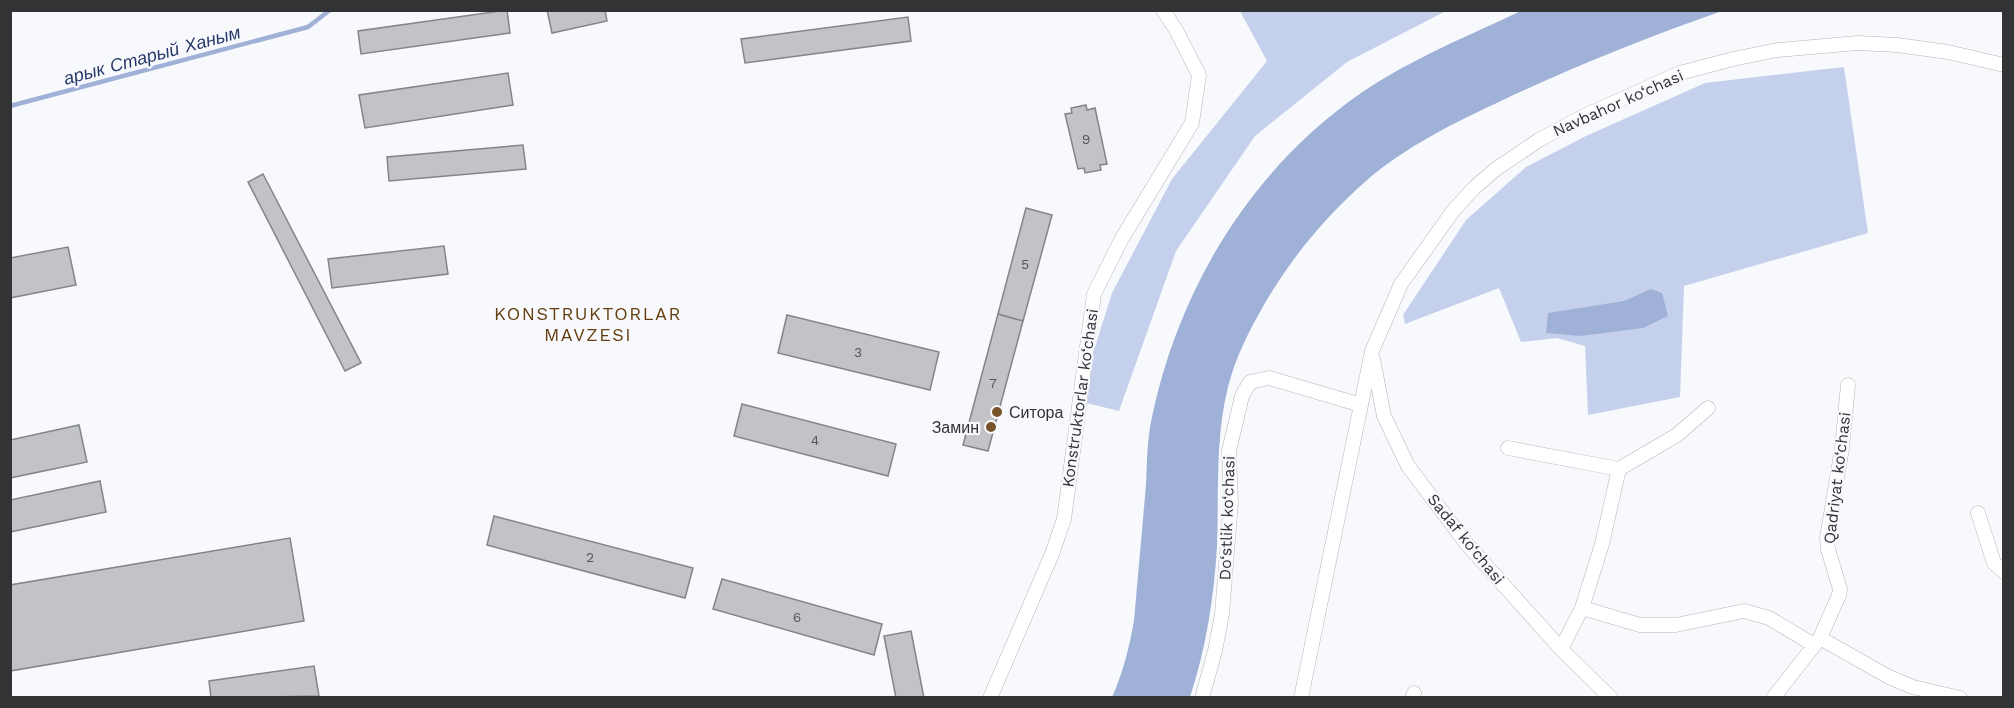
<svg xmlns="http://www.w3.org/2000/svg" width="2014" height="708" font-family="'Work Sans',sans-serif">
<rect width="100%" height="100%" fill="#f7f9fc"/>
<!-- green -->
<path fill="#c5d1ec" d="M 1240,11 L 1446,11 L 1347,62 L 1255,136 L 1176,251 L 1119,411 L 1078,401 L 1112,293 L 1172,179 L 1267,61 Z
M 1844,67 L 1868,233 L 1684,286 L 1680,397 L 1588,415 L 1585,346 L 1557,338 L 1521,342 L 1499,288 L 1405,324 L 1403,315 L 1466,220 L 1526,167 L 1586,136 L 1705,83 Z"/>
<!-- water -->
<path fill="#9fb1d7" d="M 1523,10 L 1722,11 C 1648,37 1575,66 1503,100 C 1456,122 1406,146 1366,181 C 1326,216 1292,257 1265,303 C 1250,329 1235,358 1228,387 C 1215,438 1219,493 1217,546 C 1214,597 1206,649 1190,697 L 1112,697 C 1123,673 1129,648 1134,621 C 1138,576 1142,530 1146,485 C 1147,463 1147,439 1152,417 C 1179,288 1251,169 1361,93 C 1411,59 1468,36 1523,10 Z
M 1651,289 L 1662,293 L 1668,316 L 1643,328 L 1580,336 L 1546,333 L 1548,313 L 1624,301 Z"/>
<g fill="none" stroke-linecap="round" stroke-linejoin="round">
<!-- stream -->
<path stroke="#9fb1d7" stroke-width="4.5" d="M 10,106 L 308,27 L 330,10"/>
</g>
<!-- building -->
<path fill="#c1c3c6" stroke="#838588" stroke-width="1.5" d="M 507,10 L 510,33 L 361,54 L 358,31 Z
M 547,10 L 605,10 L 607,21 L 552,33 Z
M 908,17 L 911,41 L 745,63 L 741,39 Z
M 508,73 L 513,105 L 365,128 L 359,95 Z
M 1086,105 L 1087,110 L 1095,108 L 1107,164 L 1100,165 L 1101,170 L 1085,173 L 1084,168 L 1078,169 L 1065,114 L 1072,113 L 1071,108 Z
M 523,145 L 526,169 L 389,181 L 387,157 Z
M 263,174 L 361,363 L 345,371 L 248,182 Z
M 1026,208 L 1052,215 L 1023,321 L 998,314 Z
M 444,246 L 448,274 L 332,288 L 328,259 Z
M 68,247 L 76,285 L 10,298 L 10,258 Z
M 998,314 L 1023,321 L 988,451 L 963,445 Z
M 787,315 L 939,352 L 930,390 L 778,353 Z
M 742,404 L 896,444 L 888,476 L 734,436 Z
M 79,425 L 87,462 L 10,478 L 10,440 Z
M 100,481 L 106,512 L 10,532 L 10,500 Z
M 494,516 L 693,568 L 685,598 L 487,545 Z
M 290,538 L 304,621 L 10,671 L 10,585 Z
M 722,579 L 882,624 L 874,655 L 713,609 Z
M 911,631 L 924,698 L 896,698 L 884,636 Z
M 314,666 L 319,696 L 211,698 L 209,681 Z"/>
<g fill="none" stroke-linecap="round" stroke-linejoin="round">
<!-- street casing -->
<g stroke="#b4b5b8" stroke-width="15">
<path id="street" d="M 1373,359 L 1384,416 L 1408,466 L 1466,543 L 1561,649 L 1611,698
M 1508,448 L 1619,469 L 1677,435 L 1708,408
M 1978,513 L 1994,563 L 2004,572
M 1582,608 L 1640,625 L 1676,625 L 1744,611 L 1769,618 L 1814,645
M 1820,638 L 1889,677 L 1913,687 L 1960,698
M 1561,649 L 1582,608 L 1602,544 L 1619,469
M 990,698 L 1052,554 L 1064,519 L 1094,294 L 1121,240 L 1192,123 L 1199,75 L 1176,30 L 1163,10
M 1202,698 L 1215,651 L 1222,614 L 1231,502 L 1229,451 L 1242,396 L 1250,382 L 1269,378 L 1361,405
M 1301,698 L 1372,351 L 1401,284 L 1453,211 L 1474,188 L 1496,169 L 1539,140 L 1584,116 L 1680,73 L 1733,59 L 1777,50 L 1858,43 L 1897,45 L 1948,52 L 2004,65
M 1412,698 L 1414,693
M 1773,698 L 1820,638 L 1839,595 L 1840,589 L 1828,549 L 1827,538 L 1842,448 L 1848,385"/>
</g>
<!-- street -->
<use href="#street" stroke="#fff" stroke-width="14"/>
</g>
<!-- markers -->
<g fill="#78542d" stroke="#f7f9fc" stroke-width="2">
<circle cx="997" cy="412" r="6"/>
<circle cx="991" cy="427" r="6"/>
</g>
<g text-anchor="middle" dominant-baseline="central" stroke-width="4.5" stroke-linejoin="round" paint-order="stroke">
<!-- number labels -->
<g font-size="14" fill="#565758">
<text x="1086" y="139">9</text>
<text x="1025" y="264">5</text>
<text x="858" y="352">3</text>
<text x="993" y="383">7</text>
<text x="815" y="440">4</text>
<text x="590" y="557">2</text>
<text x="797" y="617">6</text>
</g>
<!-- street labels -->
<g font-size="16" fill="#323334" stroke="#f7f9fc">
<text transform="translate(1618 103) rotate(-24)">Navbahor ko‘chasi</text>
<text transform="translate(1080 398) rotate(-82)">Konstruktorlar ko‘chasi</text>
<text transform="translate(1837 478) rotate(-83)">Qadriyat ko‘chasi</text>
<text transform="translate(1227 518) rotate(-88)">Do‘stlik ko‘chasi</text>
<text transform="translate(1466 539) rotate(51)">Sadaf ko‘chasi</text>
</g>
<!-- poi labels -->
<g font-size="16" fill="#323334" stroke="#f7f9fc" text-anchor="start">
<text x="1009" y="412">Ситора</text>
<text x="979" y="427" text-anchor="end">Замин</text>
</g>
<!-- water labels -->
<g font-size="18" font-style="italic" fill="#26396a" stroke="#f7f9fc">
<text transform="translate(152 55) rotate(-15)">арык Старый Ханым</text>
</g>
<!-- neighbourhood labels -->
<g font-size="18" letter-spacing="1.5" fill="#643e0e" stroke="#f7f9fc">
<text x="588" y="313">KONSTRUKTORLAR<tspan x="588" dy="21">MAVZESI</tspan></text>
</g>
</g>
<!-- border -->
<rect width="2014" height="708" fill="none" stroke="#323334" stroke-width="24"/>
</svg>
